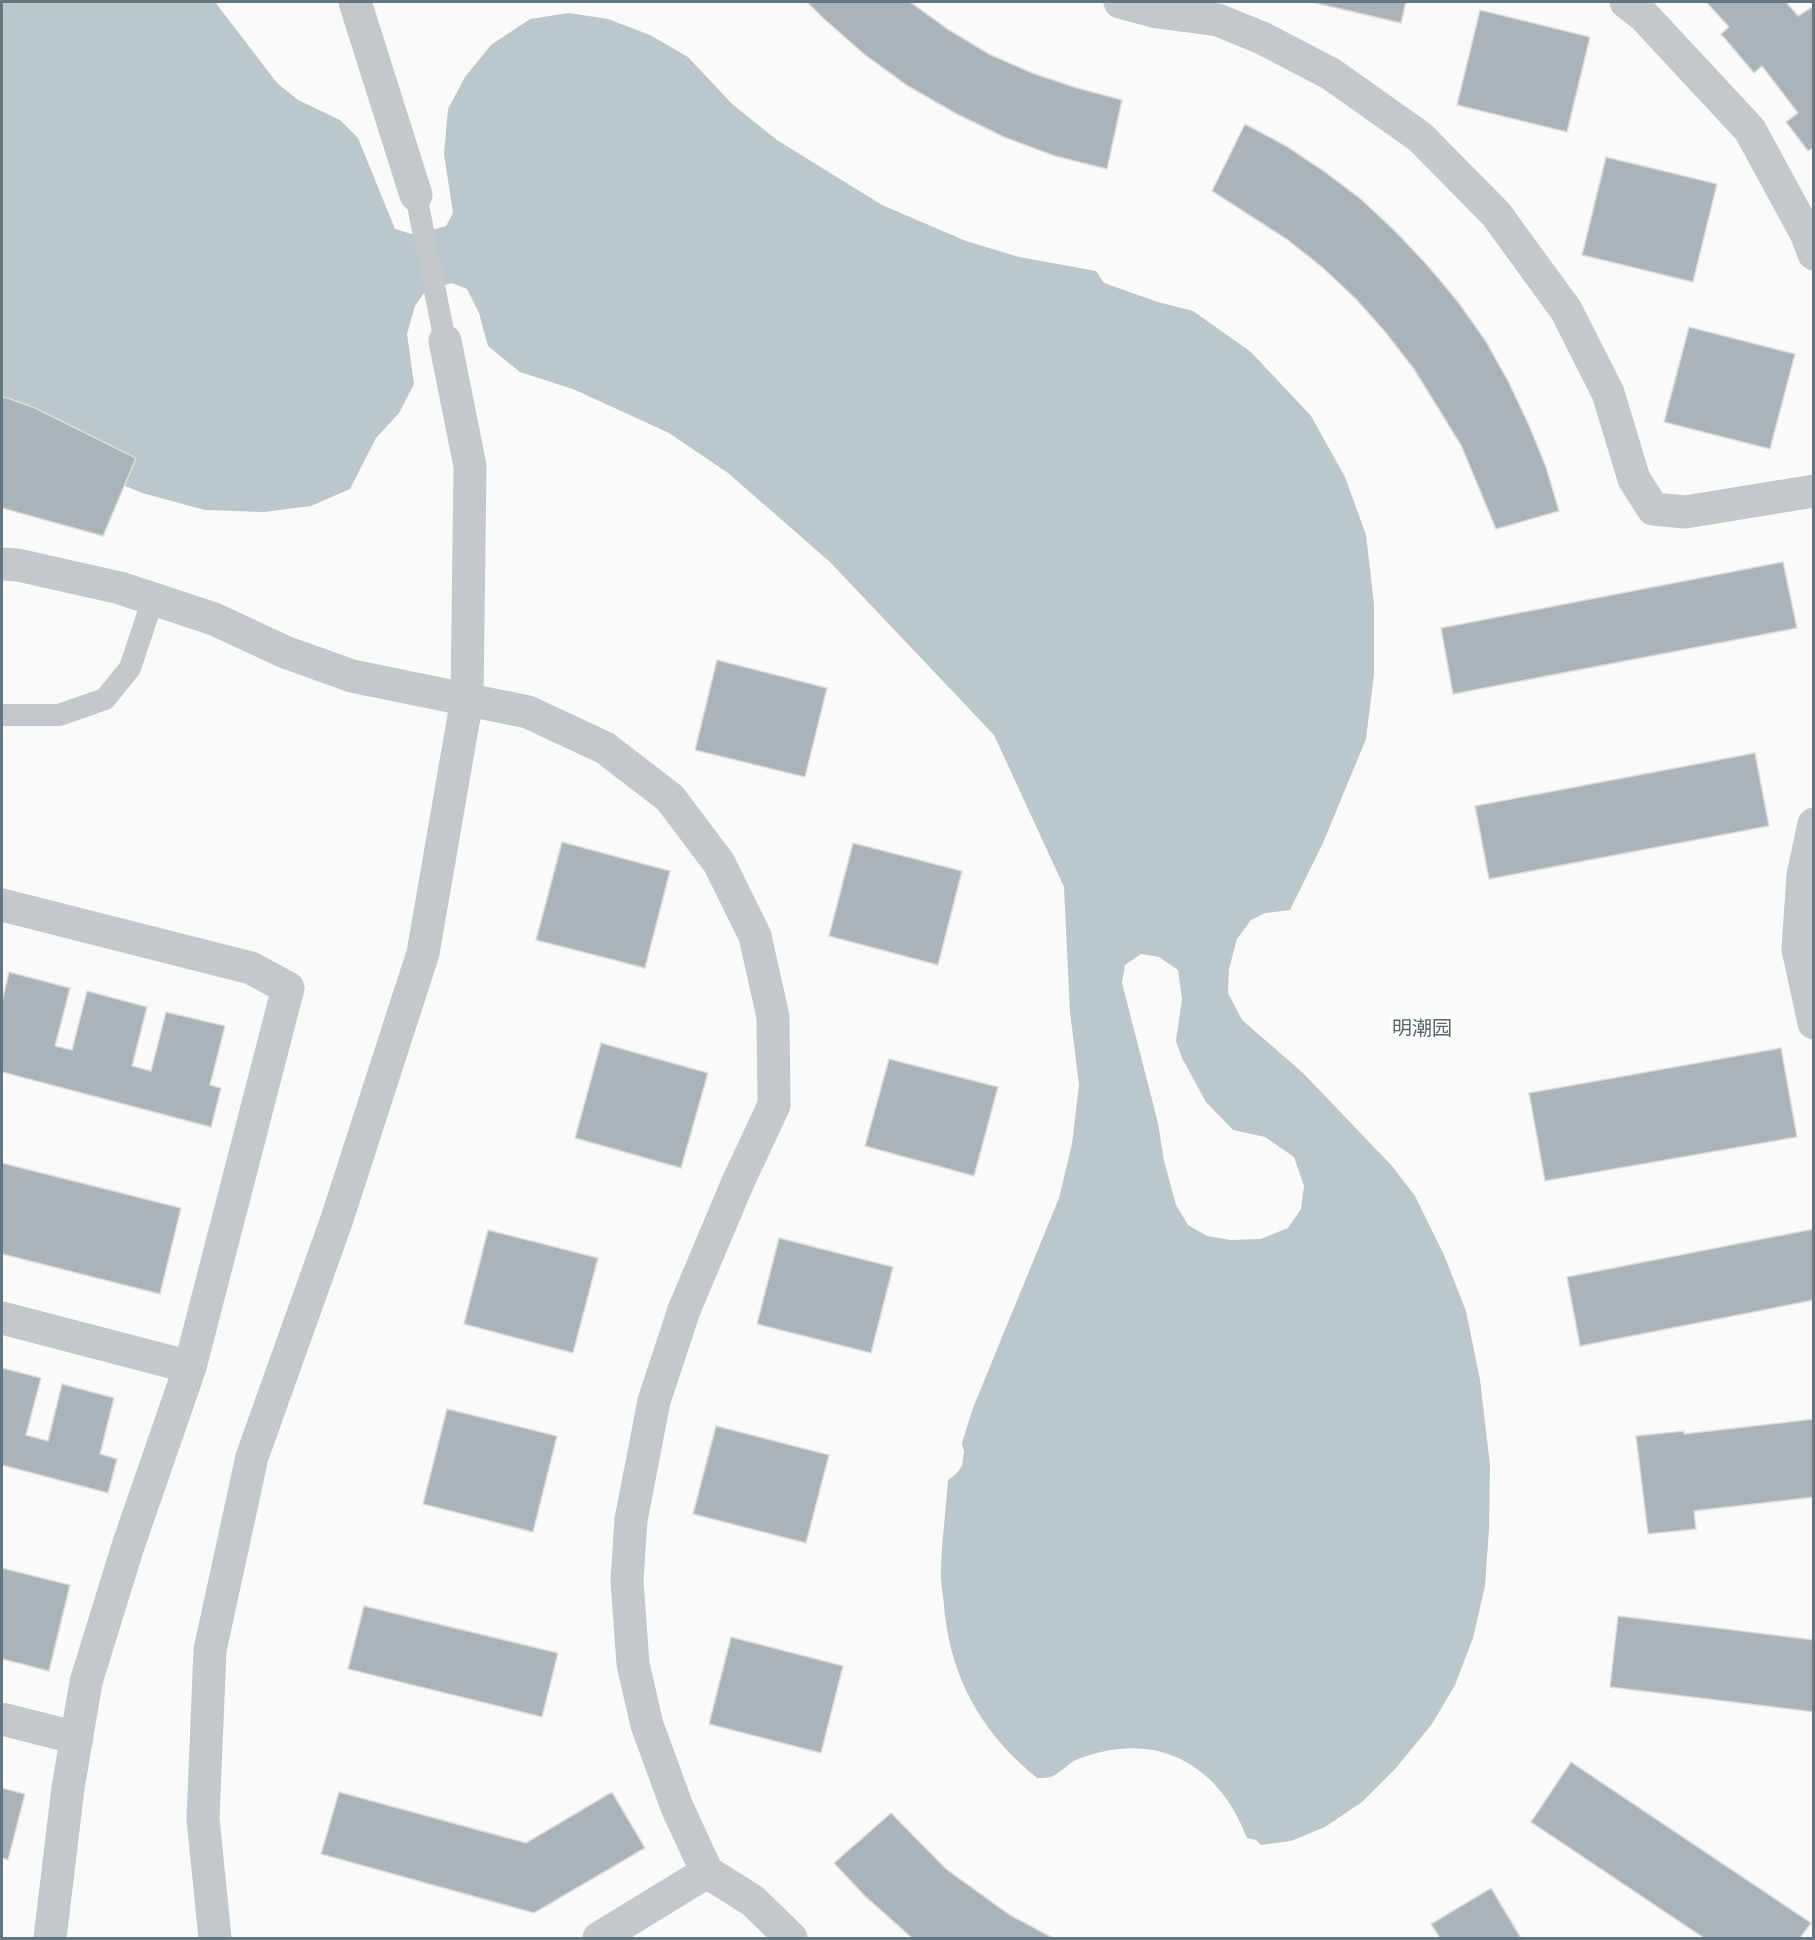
<svg xmlns="http://www.w3.org/2000/svg" width="1815" height="1940" font-family="'Archivo Narrow','Noto Sans SC',sans-serif">
<rect width="100%" height="100%" fill="#fafaf8"/>
<!-- water -->
<path fill="#bbc7cb" fill-rule="evenodd" d="M 2,2 L 215,2 L 277,83 L 298,100 L 340,120 L 358,138 L 395,229 L 415,235 L 446,226 L 453,213 L 444,154 L 448,109 L 465,77 L 491,45 L 530,19 L 569,13 L 608,19 L 650,35 L 688,57 L 732,104 L 777,140 L 882,205 L 966,241 L 1019,257 L 1096,271 L 1104,283 L 1158,302 L 1193,311 L 1251,352 L 1311,416 L 1345,477 L 1366,535 L 1374,604 L 1374,674 L 1366,739 L 1323,843 L 1290,910 L 1265,913 L 1251,920 L 1237,939 L 1229,969 L 1228,993 L 1242,1020 L 1303,1073 L 1392,1166 L 1415,1196 L 1444,1255 L 1466,1311 L 1480,1380 L 1490,1465 L 1489,1529 L 1485,1586 L 1473,1638 L 1455,1685 L 1432,1724 L 1396,1768 L 1362,1802 L 1325,1827 L 1291,1841 L 1261,1845 L 1256,1840 L 1247,1838 C 1218,1763 1156,1729 1078,1759 C 1068,1763 1061,1773 1051,1777 C 1048,1778 1041,1778 1037,1778 C 981,1732 950,1678 944,1605 C 943,1593 940,1580 941,1568 C 942,1539 946,1509 948,1480 L 956,1474 L 962,1466 L 964,1452 L 962,1443 L 973,1408 L 1059,1198 L 1072,1144 L 1079,1085 L 1070,1012 L 1064,887 L 994,735 L 830,562 L 728,473 L 669,433 L 573,389 L 520,372 L 488,346 L 479,313 L 467,289 L 452,283 L 426,290 L 415,306 L 407,334 L 414,384 L 399,413 L 376,438 L 350,489 L 311,506 L 264,512 L 205,510 L 142,493 L 2,434 ZM 1141,954 L 1159,957 L 1178,970 L 1182,999 L 1176,1041 L 1182,1058 L 1206,1102 L 1233,1130 L 1265,1137 L 1294,1157 L 1304,1186 L 1301,1209 L 1288,1228 L 1261,1239 L 1231,1240 L 1207,1236 L 1188,1225 L 1176,1205 L 1164,1161 L 1158,1123 L 1122,983 L 1125,965 Z"/>
<!-- building -->
<path fill="#aab3b9" stroke="#dcdcda" stroke-width="1.5" d="M 807,2 L 910,2 L 949,30 L 989,54 L 1032,73 L 1077,88 L 1122,100 L 1107,169 L 1055,156 L 1004,137 L 955,113 L 908,86 L 864,54 L 823,18 Z
M 1311,2 L 1406,2 L 1401,23 Z
M 1706,2 L 1786,2 L 1798,16 L 1814,6 L 1814,147 L 1808,151 L 1786,122 L 1798,113 L 1762,66 L 1754,73 L 1721,34 L 1729,27 Z
M 1480,10 L 1590,37 L 1567,132 L 1457,105 Z
M 1245,124 L 1286,146 L 1325,172 L 1362,200 L 1396,232 L 1428,266 L 1458,302 L 1485,340 L 1508,381 L 1528,423 L 1546,467 L 1559,511 L 1496,529 L 1461,445 L 1414,369 L 1386,333 L 1356,299 L 1323,268 L 1288,240 L 1212,191 Z
M 1606,157 L 1717,184 L 1693,282 L 1582,255 Z
M 1689,327 L 1795,354 L 1770,449 L 1664,422 Z
M 2,396 L 35,408 L 136,458 L 103,536 L 2,508 Z
M 1783,562 L 1797,628 L 1453,694 L 1441,628 Z
M 717,660 L 827,688 L 805,777 L 695,750 Z
M 1755,753 L 1769,826 L 1489,879 L 1475,806 Z
M 562,842 L 670,871 L 645,968 L 536,940 Z
M 853,843 L 962,871 L 938,965 L 829,936 Z
M 9,972 L 70,988 L 55,1046 L 72,1050 L 87,991 L 147,1007 L 132,1066 L 151,1071 L 166,1012 L 225,1026 L 210,1085 L 221,1088 L 211,1127 L 2,1072 L 2,1001 Z
M 601,1043 L 708,1073 L 681,1168 L 575,1138 Z
M 1781,1048 L 1797,1137 L 1545,1181 L 1529,1093 Z
M 889,1059 L 998,1087 L 974,1176 L 865,1146 Z
M 2,1163 L 181,1208 L 160,1294 L 2,1254 Z
M 1814,1229 L 1814,1300 L 1580,1346 L 1567,1277 Z
M 488,1230 L 598,1258 L 573,1353 L 464,1324 Z
M 779,1238 L 893,1267 L 871,1353 L 757,1324 Z
M 2,1368 L 41,1378 L 26,1435 L 48,1441 L 62,1384 L 114,1398 L 100,1454 L 117,1459 L 108,1493 L 2,1465 Z
M 447,1409 L 557,1436 L 533,1532 L 423,1504 Z
M 1814,1419 L 1814,1497 L 1694,1511 L 1696,1529 L 1648,1534 L 1636,1436 L 1684,1431 L 1684,1434 Z
M 716,1426 L 829,1455 L 806,1543 L 693,1514 Z
M 2,1568 L 70,1585 L 49,1671 L 2,1659 Z
M 364,1606 L 558,1653 L 542,1717 L 348,1669 Z
M 1618,1616 L 1814,1640 L 1814,1712 L 1610,1687 Z
M 731,1637 L 843,1666 L 821,1753 L 709,1724 Z
M 1571,1762 L 1811,1923 L 1800,1938 L 1704,1938 L 1531,1822 Z
M 2,1788 L 25,1794 L 8,1860 L 2,1858 Z
M 339,1792 L 526,1843 L 612,1792 L 645,1848 L 534,1913 L 321,1854 Z
M 891,1813 L 946,1869 L 1010,1915 L 1053,1938 L 912,1938 L 865,1896 L 834,1863 Z
M 1491,1888 L 1521,1938 L 1440,1938 L 1431,1924 Z"/>
<g fill="none" stroke-linecap="round" stroke-linejoin="round">
<!-- service -->
<path stroke="#c3c8cc" stroke-width="22" d="M 416,195 L 445,341
M 2,715 L 59,715 L 105,699 L 130,668 L 153,599"/>
<!-- minor -->
<path stroke="#c3c8cc" stroke-width="33" d="M 355,2 L 416,195
M 1120,2 L 1157,12 L 1218,20 L 1262,38 L 1331,74 L 1420,137 L 1496,214 L 1566,310 L 1608,393 L 1634,479 L 1653,509 L 1685,512 L 1814,491
M 1626,2 L 1644,16 L 1750,130 L 1806,233 L 1814,254
M 2,564 L 18,565 L 120,588 L 214,619 L 285,652 L 352,676 L 528,712 L 605,748 L 670,798 L 719,863 L 755,936 L 773,1017 L 774,1105 L 738,1182 L 684,1310 L 654,1401 L 631,1520 L 627,1581 L 633,1664 L 647,1725 L 677,1807 L 707,1872 L 753,1901 L 791,1938
M 1814,824 L 1803,875 L 1798,949 L 1814,1023
M 2,905 L 251,968 L 288,988 L 190,1367 L 128,1546 L 86,1682 L 68,1788 L 50,1938
M 2,1318 L 190,1367
M 2,1719 L 77,1738
M 215,1938 L 203,1819 L 210,1650 L 252,1457 L 337,1219 L 423,953 L 467,699 L 470,466 L 445,341
M 599,1938 L 707,1872"/>
</g>
<g text-anchor="middle" dominant-baseline="central" stroke-width="6" stroke-linejoin="round" paint-order="stroke">
<!-- quarter labels -->
<g font-size="20" fill="#57646e" stroke="#fff">
<text x="1422" y="1027">明潮园</text>
</g>
</g>
<!-- border -->
<rect width="1815" height="1940" fill="none" stroke="#657683" stroke-width="6"/>
</svg>
